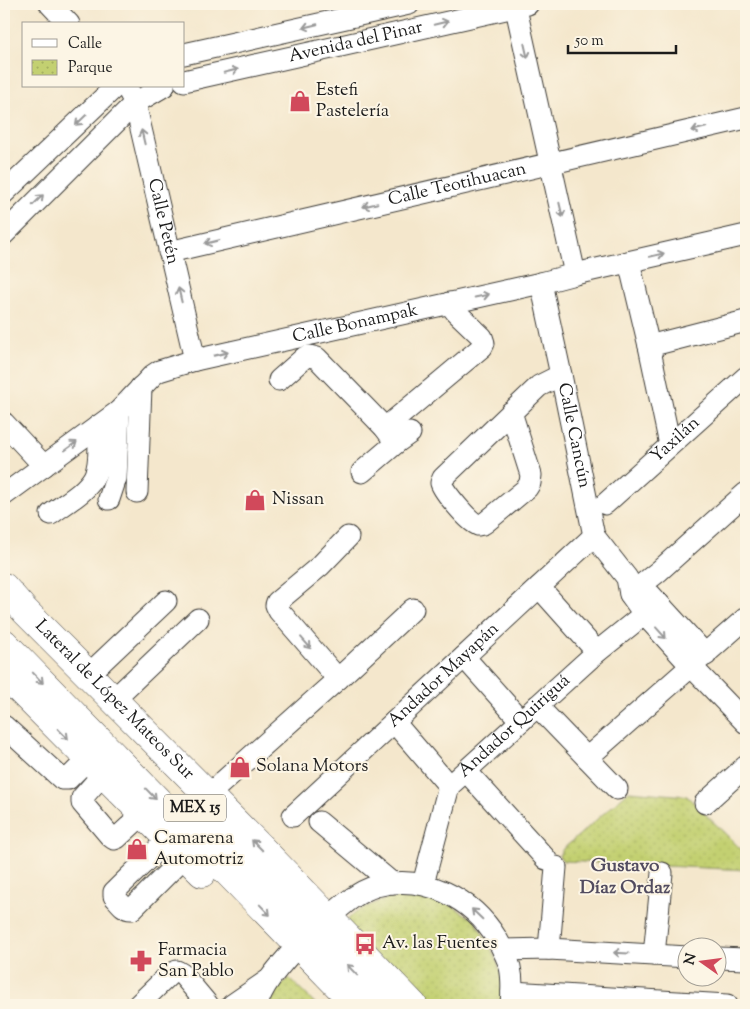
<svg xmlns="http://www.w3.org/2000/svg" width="750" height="1009" font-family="'Sorts Mill Goudy',serif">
<defs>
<pattern id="park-dots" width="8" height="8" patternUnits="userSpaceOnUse" patternTransform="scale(1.25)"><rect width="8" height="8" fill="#c3d071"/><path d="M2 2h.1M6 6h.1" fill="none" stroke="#a7b261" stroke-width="1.8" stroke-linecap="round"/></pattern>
</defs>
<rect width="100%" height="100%" fill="#fcf5e5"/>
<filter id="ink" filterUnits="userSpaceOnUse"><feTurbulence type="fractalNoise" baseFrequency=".02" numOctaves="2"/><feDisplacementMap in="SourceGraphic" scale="10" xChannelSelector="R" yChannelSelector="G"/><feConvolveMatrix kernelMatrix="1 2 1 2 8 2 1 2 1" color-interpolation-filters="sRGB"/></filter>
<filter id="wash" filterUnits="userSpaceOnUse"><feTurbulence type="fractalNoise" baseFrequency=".0096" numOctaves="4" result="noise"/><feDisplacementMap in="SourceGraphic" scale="20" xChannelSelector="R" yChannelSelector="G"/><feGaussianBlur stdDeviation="1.12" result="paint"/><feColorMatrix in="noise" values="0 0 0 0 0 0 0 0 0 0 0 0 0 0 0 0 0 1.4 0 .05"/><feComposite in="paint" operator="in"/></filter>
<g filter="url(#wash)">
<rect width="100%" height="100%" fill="#f4e7cc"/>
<!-- park -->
<path fill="url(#park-dots)" stroke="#707646" d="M 629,791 L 687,796 L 746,854 L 746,870 L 563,861 L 559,856 L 562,850 Z
M 415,894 L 439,898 L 475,920 L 496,958 L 502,976 L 502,1005 L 426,1005 L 344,924 L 355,912 L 371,905 L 390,897 Z
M 289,978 L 317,1005 L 269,1005 L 278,989 Z"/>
</g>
<g filter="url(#ink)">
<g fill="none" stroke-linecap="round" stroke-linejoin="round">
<!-- minor casing -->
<g stroke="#3c3a36" stroke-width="23">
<g id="minor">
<path d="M 50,4 L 69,24"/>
<path d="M 515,4 L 575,274"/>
<path d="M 184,54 L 409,4"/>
<path id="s1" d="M 184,81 L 528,4"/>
<path id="s2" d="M 126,86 L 135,103 L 195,360"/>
<path d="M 4,193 L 116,86"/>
<path d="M 4,234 L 135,103 L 164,86"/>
<path id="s3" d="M 169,252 L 746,118"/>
<path d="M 629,262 L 649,346 L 670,445"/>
<path id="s4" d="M 541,283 L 561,375 L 594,536 L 627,578 L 630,594 L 644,614 L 692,667 L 746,723"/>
<path d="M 649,346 L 746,321"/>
<path d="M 279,380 L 305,357 L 309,356 L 317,358 L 385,428 L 396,443"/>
<path d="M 511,412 L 531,475 L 530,483 L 527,488 L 486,522 L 483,524 L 478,525 C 469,522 444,492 441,483 L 443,478 L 539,386 L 561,375"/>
<path d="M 4,423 L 44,466"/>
<path d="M 385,428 L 482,347 L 484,343 L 482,337 L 456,312 L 449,303"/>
<path d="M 362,472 L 396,443 L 410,433"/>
<path d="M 137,492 L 141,387"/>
<path id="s5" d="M 4,495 L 119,411 L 153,375 L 159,371 L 195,360 L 541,283 L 575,274 L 746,235"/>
<path d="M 109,499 L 116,478 L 119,411"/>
<path id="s6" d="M 605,504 L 746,377"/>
<path d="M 51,514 C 65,503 85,493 94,477 C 101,464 99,440 98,426"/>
<path d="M 539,587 L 597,652"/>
<path d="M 630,594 L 659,571 L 746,493"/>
<path d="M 650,594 L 706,655"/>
<path d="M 464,657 L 521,721"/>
<path d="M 88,675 L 166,601"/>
<path d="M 338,679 L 279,611 L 276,605 L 277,602 L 320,566 L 348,537"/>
<path d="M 113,700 L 198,619"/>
<path d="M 537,706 L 617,789"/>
<path d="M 394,722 L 449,786"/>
<path d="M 4,726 L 62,779 L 68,779 L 88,759"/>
<path d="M 587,758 L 746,618"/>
<path d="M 466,771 L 546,859"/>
<path d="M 103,774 L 82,798 L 82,803 L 110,836 L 114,839 L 117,838 L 143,814"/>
<path d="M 208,795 L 338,679 L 413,609"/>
<path d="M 705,803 L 746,766"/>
<path id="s7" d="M 293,816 L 594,536"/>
<path d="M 319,822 L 392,883"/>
<path d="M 168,839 L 114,892 L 114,896 C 119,901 124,910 132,909 L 185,856"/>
<path id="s8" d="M 423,884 L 449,786 L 597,652 L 658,603"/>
<path d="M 328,918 C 343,905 357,892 376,886 C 424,873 472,898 497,939 C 502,948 507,957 510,967 C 513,980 512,992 511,1005"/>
<path d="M 549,949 L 556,867"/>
<path d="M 503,950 L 549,949 L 688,957"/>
<path d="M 654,955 L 662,873"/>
<path d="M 718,958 L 746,959"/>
<path d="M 512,992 L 727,1005"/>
<path d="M 138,1005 L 170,974 L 177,971 L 182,974 L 208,1005"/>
<path d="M 232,1005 L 267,981"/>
<path d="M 257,1005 C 263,982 283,963 298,945"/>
</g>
</g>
<!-- major casing -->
<g stroke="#3c3a36" stroke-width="29">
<g id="major">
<path id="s9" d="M 4,587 L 25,611 L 260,847 L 413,1005"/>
<path d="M 4,643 L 357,1005"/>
<path d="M 4,674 L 202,873"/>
<path d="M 195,809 L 386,1005"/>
</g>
</g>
<!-- minor -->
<use href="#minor" stroke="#fff" stroke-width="21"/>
<!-- major -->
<use href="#major" stroke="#fff" stroke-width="28"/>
</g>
<!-- one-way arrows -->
<defs><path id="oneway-shaft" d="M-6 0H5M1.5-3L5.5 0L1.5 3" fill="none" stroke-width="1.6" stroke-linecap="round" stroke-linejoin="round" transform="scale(1.25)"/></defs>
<g stroke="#999">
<use href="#oneway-shaft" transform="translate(441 23) rotate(-13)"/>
<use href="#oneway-shaft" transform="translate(310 26) rotate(167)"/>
<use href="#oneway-shaft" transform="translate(526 51) rotate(77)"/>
<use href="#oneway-shaft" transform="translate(231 71) rotate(-13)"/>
<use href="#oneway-shaft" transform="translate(81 120) rotate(136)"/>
<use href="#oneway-shaft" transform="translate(699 129) rotate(167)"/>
<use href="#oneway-shaft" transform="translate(143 137) rotate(-103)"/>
<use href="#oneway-shaft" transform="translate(38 200) rotate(-45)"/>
<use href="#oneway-shaft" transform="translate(370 205) rotate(167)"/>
<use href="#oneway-shaft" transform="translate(561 210) rotate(77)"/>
<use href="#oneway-shaft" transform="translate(212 242) rotate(167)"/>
<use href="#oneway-shaft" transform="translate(657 255) rotate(-13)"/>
<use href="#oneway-shaft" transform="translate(180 295) rotate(-103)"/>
<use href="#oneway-shaft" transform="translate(482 296) rotate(-12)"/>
<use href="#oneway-shaft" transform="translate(221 354) rotate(-13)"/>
<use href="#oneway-shaft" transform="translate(71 446) rotate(-36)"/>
<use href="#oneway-shaft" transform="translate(661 633) rotate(48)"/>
<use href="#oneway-shaft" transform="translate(306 643) rotate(49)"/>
<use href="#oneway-shaft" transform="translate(38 678) rotate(46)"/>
<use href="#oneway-shaft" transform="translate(63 734) rotate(45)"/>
<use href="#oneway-shaft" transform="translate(151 794) rotate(46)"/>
<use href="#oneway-shaft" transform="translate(257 845) rotate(-135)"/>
<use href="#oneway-shaft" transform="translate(265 910) rotate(46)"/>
<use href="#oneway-shaft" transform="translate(477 914) rotate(-136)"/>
<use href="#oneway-shaft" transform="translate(621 953) rotate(-177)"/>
<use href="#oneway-shaft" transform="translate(352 970) rotate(-134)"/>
</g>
</g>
<!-- icons -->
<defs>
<g id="shop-bare" transform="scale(1.725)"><path d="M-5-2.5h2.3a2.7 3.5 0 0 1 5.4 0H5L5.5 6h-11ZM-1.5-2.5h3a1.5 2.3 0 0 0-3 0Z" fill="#d1495b" stroke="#fcf5e5" stroke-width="2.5" paint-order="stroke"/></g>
<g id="bus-bare" transform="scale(1.725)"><path d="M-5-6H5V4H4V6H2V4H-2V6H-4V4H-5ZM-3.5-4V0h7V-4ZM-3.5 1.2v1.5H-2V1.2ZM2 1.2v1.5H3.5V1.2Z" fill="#d1495b" stroke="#fcf5e5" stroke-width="2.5" paint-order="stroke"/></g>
<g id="pharmacy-bare" transform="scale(1.725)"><path d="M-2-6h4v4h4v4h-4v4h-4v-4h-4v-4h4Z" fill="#d1495b" stroke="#fcf5e5" stroke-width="2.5" paint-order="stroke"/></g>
</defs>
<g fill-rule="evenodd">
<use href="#shop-bare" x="300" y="101"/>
<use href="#shop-bare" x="255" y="500"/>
<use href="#shop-bare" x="240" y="767"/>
<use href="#shop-bare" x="137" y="849"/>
<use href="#bus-bare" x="365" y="944"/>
<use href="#pharmacy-bare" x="141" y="961"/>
</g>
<g text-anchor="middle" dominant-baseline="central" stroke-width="4" stroke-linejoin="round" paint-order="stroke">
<!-- shield labels -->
<rect fill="#fcf5e5" stroke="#5f5d58" stroke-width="1" x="164" y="794.5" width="62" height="27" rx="4"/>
<g font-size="16" font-weight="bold" fill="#1c1c1c">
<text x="195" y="808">MEX 15</text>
</g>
<!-- street labels -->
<g font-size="18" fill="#1c1c1c" stroke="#fcf5e5">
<text stroke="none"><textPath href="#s1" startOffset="176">Avenida del Pinar</textPath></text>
<text stroke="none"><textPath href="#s3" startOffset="296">Calle Teotihuacan</textPath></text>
<text stroke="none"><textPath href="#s2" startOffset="141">Calle Petén</textPath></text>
<text stroke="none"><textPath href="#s5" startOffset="401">Calle Bonampak</textPath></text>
<text stroke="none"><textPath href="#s4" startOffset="156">Calle Cancún</textPath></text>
<text stroke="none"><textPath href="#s6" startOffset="95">Yaxilán</textPath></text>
<text stroke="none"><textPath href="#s7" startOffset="206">Andador Mayapán</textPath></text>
<text stroke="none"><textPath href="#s9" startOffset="158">Lateral de López Mateos Sur</textPath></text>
<text stroke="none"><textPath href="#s8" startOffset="190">Andador Quiriguá</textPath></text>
</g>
<!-- poi labels -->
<g font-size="18" fill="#1c1c1c" stroke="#fcf5e5" text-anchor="start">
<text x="316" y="91">Estefi<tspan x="316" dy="21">Pastelería</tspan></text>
<text x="272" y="500">Nissan</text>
<text x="256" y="767">Solana Motors</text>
<text x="154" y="839">Camarena<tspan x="154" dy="21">Automotriz</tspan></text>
<text x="382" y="944">Av. las Fuentes</text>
<text x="158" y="951">Farmacia<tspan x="158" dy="21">San Pablo</tspan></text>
</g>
<!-- neighbourhood labels -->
<g font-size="19" font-weight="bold" fill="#524c60" stroke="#fcf5e5">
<text x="625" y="866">Gustavo<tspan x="625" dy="22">Díaz Ordaz</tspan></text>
</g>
</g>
<!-- margin -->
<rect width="750" height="1009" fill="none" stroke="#fcf5e5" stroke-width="20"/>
<!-- legend -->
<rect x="22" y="22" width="162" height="65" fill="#fcf5e5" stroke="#a29e95"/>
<rect x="32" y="39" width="25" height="8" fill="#ffffff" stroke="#a29e95"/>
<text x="68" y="48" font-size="15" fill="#1c1c1c">Calle</text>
<rect x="32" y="60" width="25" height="15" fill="url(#park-dots)" stroke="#a29e95"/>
<text x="68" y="72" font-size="15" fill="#1c1c1c">Parque</text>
<!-- north arrow -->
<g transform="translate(702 962) rotate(284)"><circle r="24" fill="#fcf5e5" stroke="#a29e95"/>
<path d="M0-4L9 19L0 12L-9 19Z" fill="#d1495b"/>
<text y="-8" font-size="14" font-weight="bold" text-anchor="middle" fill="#1c1c1c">N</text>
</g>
<!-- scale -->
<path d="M568 45v8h108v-8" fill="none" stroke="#1c1c1c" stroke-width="2.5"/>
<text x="575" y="45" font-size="15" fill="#1c1c1c" stroke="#fcf5e5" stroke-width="4" paint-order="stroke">50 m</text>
</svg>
